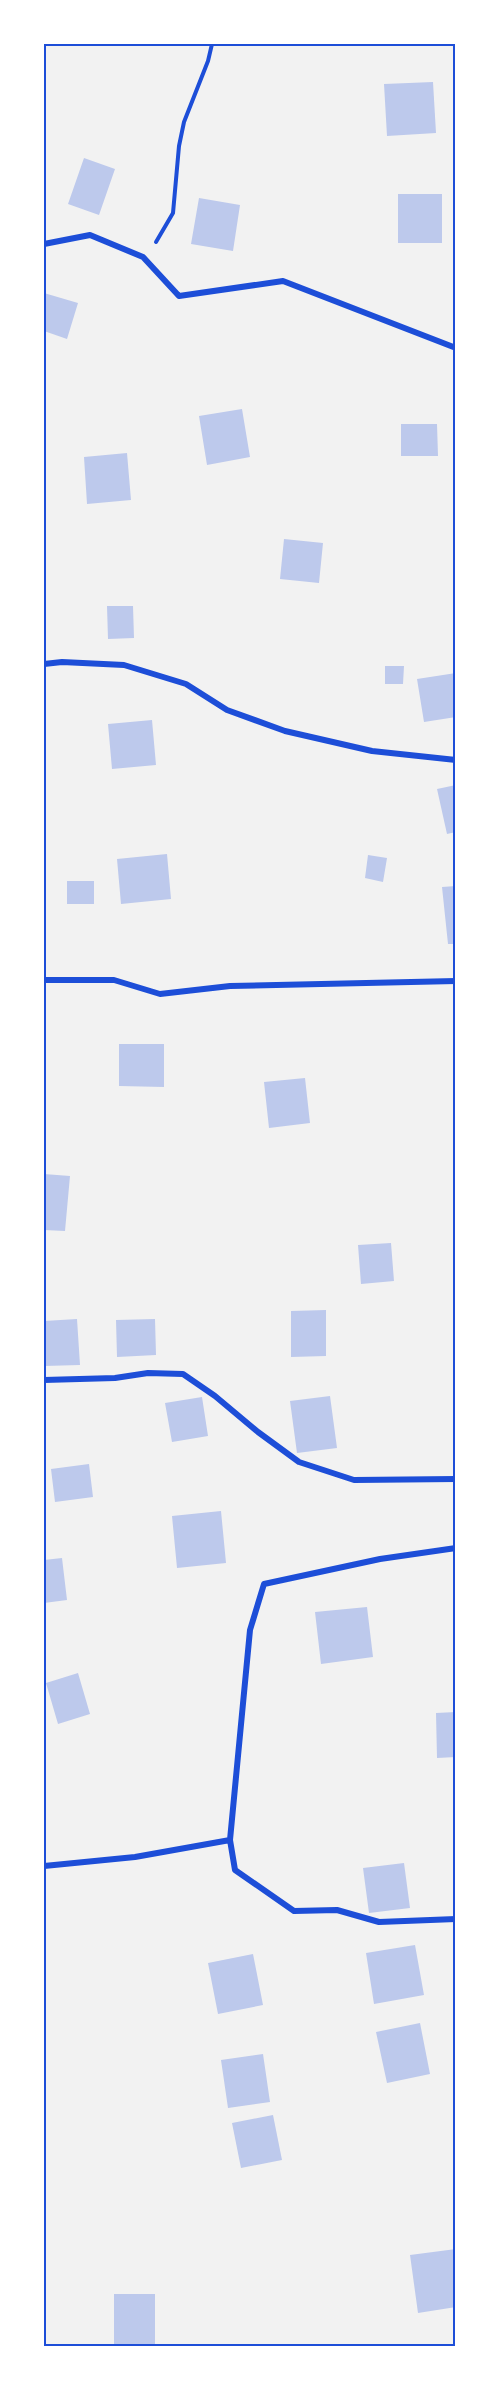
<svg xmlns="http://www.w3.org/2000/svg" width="499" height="2390" font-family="Poppins,sans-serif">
<rect width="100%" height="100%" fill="#f2f2f2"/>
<!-- building -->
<path fill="#bdc9ec" d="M 433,82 L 436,133 L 387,136 L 384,84 Z
M 84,158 L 115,169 L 99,215 L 68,204 Z
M 398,194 L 442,194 L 442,243 L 398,243 Z
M 199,198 L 240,205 L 233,251 L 191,244 Z
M 44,293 L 78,303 L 67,339 L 44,331 Z
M 242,409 L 250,457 L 207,465 L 199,416 Z
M 401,424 L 437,424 L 438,456 L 401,456 Z
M 127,453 L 131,500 L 87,504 L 84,457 Z
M 284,539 L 323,543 L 319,583 L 280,579 Z
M 107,606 L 133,606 L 134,638 L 108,639 Z
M 385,666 L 404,666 L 403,684 L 385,684 Z
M 456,673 L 456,717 L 424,722 L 417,679 Z
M 152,720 L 156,765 L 112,769 L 108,724 Z
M 456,785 L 456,832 L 447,834 L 437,789 Z
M 167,854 L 171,899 L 121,904 L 117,859 Z
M 368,855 L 387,858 L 383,882 L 365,878 Z
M 67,881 L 94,881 L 94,904 L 67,904 Z
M 456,886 L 456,944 L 448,944 L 442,887 Z
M 119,1044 L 164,1044 L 164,1087 L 119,1086 Z
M 305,1078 L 310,1123 L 269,1128 L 264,1082 Z
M 44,1174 L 70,1176 L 65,1231 L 44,1230 Z
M 391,1243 L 394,1281 L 361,1284 L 358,1245 Z
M 326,1310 L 326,1356 L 291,1357 L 291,1311 Z
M 77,1319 L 80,1365 L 44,1366 L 44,1321 Z
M 155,1319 L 156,1355 L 117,1357 L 116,1320 Z
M 330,1396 L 337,1448 L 297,1453 L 290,1401 Z
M 202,1397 L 208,1436 L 172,1442 L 165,1403 Z
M 89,1464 L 93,1497 L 55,1502 L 51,1469 Z
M 221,1511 L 226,1563 L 177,1568 L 172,1516 Z
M 62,1558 L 67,1600 L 44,1603 L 44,1560 Z
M 367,1607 L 373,1657 L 321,1664 L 315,1612 Z
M 78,1673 L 90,1714 L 58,1724 L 46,1683 Z
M 456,1712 L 456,1757 L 437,1758 L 436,1713 Z
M 404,1863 L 410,1908 L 369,1913 L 363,1868 Z
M 415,1945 L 424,1995 L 374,2004 L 366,1953 Z
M 253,1954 L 263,2005 L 218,2014 L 208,1963 Z
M 420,2023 L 430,2074 L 387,2083 L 376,2032 Z
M 263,2054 L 270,2102 L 228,2108 L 221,2060 Z
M 273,2115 L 282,2160 L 241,2168 L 232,2123 Z
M 456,2249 L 456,2307 L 418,2313 L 410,2255 Z
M 114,2294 L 155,2294 L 155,2345 L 114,2345 Z"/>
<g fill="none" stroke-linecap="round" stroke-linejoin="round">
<!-- path -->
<path stroke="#1d4ed8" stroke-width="4" d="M 156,242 L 173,213 L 179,146 L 184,122 L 208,61 L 212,44"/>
<!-- minor -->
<path stroke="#1d4ed8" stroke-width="6" d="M 44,244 L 90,235 L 143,257 L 179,296 L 283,281 L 456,348
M 44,664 L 62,662 L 124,665 L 186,684 L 227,710 L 285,731 L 372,751 L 456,760
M 44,980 L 114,980 L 160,994 L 230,986 L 456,981
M 44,1380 L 115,1378 L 148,1373 L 183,1374 L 215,1396 L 258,1432 L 299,1462 L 354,1480 L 456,1479
M 456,1548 L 380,1559 L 264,1584 L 250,1630 L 230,1840 L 235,1870 L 294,1911 L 337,1910 L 379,1922 L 456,1919
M 44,1866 L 135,1857 L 230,1840"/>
</g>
<!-- border -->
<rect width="499" height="2390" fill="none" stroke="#ffffff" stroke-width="90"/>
<rect x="45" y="45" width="409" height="2300" fill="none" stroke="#1d4ed8" stroke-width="2"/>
</svg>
